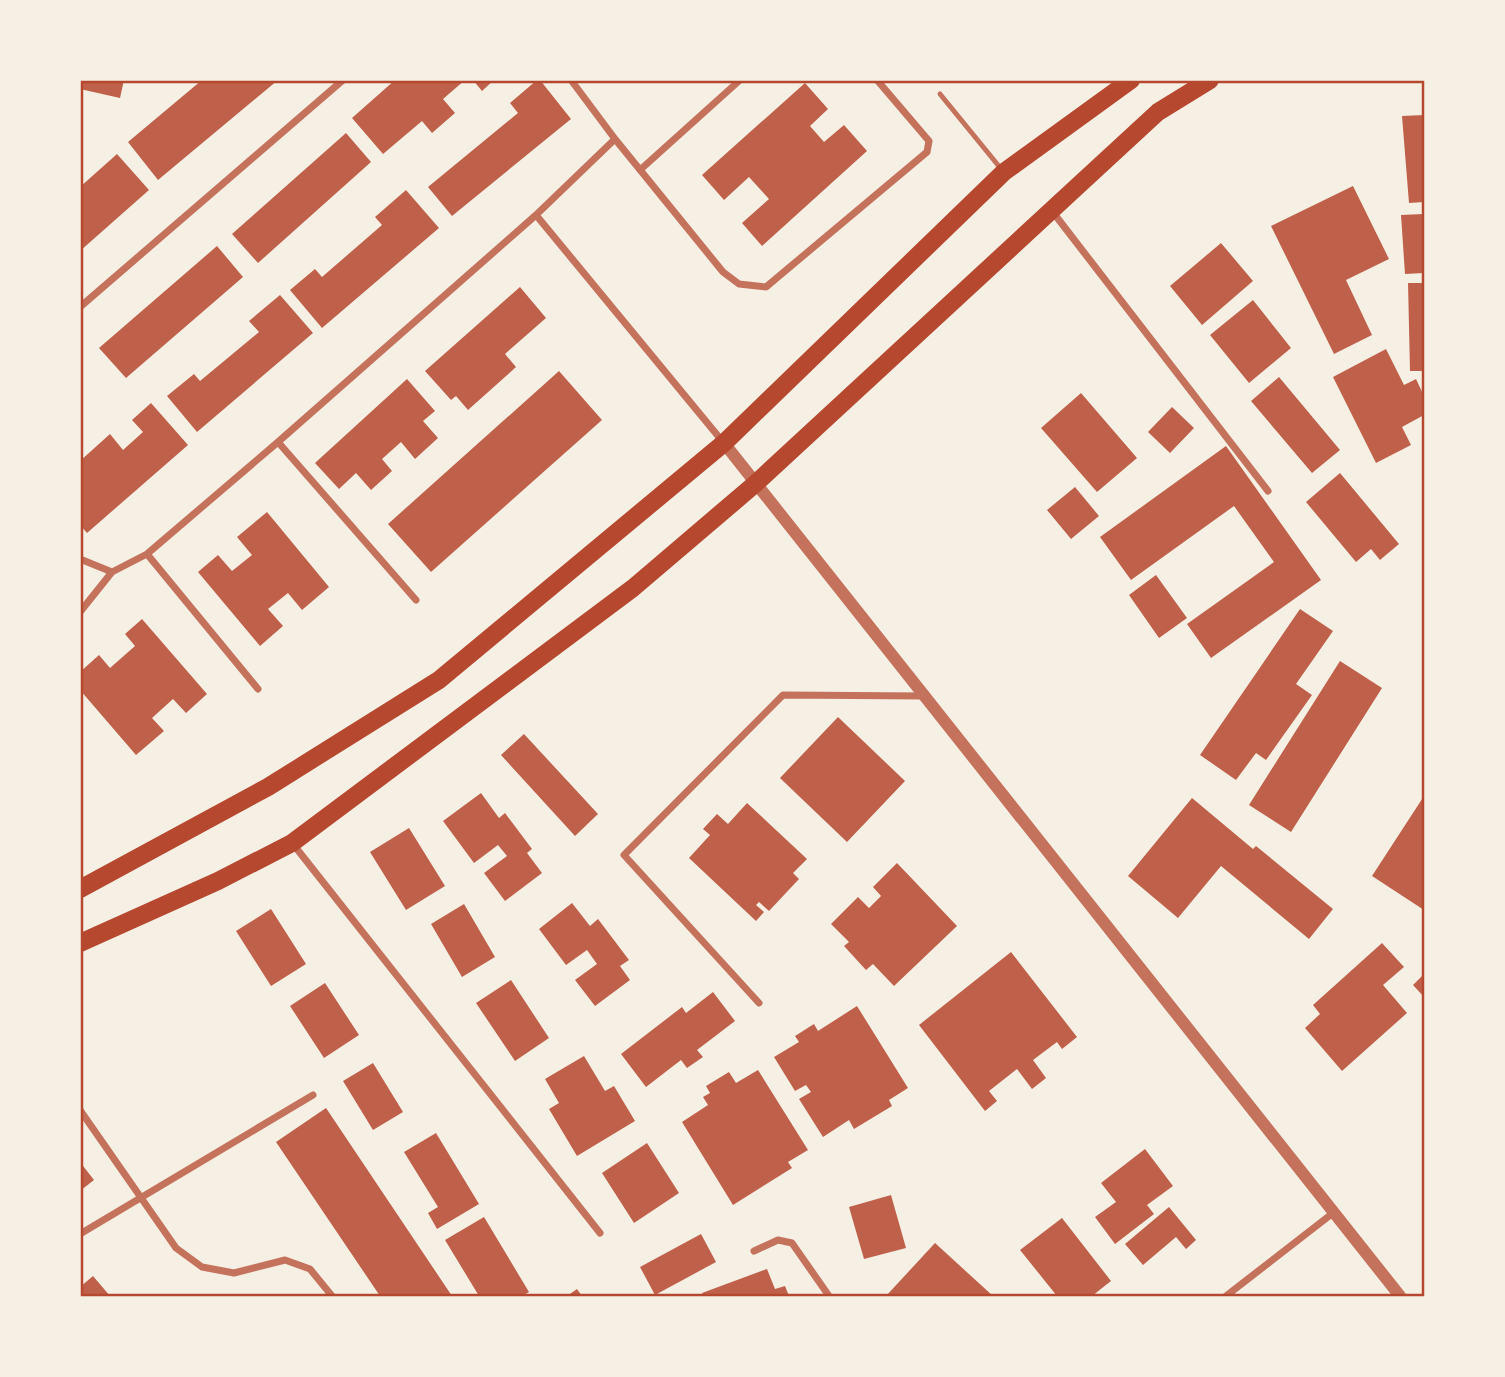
<svg xmlns="http://www.w3.org/2000/svg" width="1505" height="1377" font-family="Spectral,serif">
<rect width="100%" height="100%" fill="#f6efe4"/>
<!-- building -->
<path fill="#bf614a" d="M 80,80 L 124,80 L 120,98 L 80,89 Z
M 202,80 L 278,80 L 158,180 L 128,142 Z
M 395,80 L 465,80 L 443,99 L 455,113 L 432,133 L 422,121 L 383,154 L 352,118 Z
M 473,80 L 494,80 L 482,91 Z
M 537,80 L 540,80 L 571,119 L 452,216 L 428,187 L 518,113 L 510,103 Z
M 805,83 L 828,109 L 810,126 L 824,142 L 844,125 L 867,151 L 762,246 L 742,223 L 769,199 L 749,177 L 724,200 L 702,175 Z
M 1424,115 L 1424,202 L 1409,203 L 1402,116 Z
M 346,133 L 371,162 L 258,263 L 232,234 Z
M 117,154 L 149,190 L 80,251 L 80,187 Z
M 1353,186 L 1389,259 L 1346,280 L 1372,335 L 1334,354 L 1271,226 Z
M 406,190 L 439,228 L 322,328 L 290,290 L 315,269 L 322,277 L 382,225 L 375,217 Z
M 1423,214 L 1424,273 L 1405,274 L 1401,215 Z
M 1221,243 L 1253,281 L 1202,325 L 1170,286 Z
M 217,246 L 243,277 L 126,378 L 99,348 Z
M 1408,283 L 1424,283 L 1424,371 L 1410,371 Z
M 520,287 L 546,318 L 505,354 L 516,367 L 468,410 L 456,396 L 451,400 L 425,371 Z
M 280,295 L 313,333 L 197,432 L 167,396 L 194,374 L 200,381 L 259,332 L 249,321 Z
M 1253,300 L 1291,348 L 1249,383 L 1210,335 Z
M 1386,349 L 1404,385 L 1416,379 L 1424,396 L 1424,415 L 1402,427 L 1411,445 L 1376,463 L 1333,377 Z
M 559,371 L 602,420 L 431,572 L 388,524 Z
M 1279,377 L 1340,450 L 1312,473 L 1251,401 Z
M 407,379 L 435,411 L 423,421 L 438,438 L 415,459 L 401,442 L 382,459 L 392,471 L 371,490 L 356,473 L 339,489 L 315,463 Z
M 1081,393 L 1137,458 L 1097,492 L 1041,428 Z
M 151,403 L 188,445 L 87,533 L 80,525 L 80,461 L 110,434 L 123,450 L 143,432 L 132,420 Z
M 1172,407 L 1194,428 L 1170,453 L 1148,432 Z
M 1226,446 L 1321,580 L 1211,658 L 1187,624 L 1274,562 L 1234,506 L 1131,580 L 1100,537 Z
M 1340,473 L 1399,544 L 1380,560 L 1371,549 L 1356,562 L 1306,502 Z
M 1075,487 L 1099,516 L 1071,539 L 1047,510 Z
M 267,512 L 329,587 L 302,610 L 288,593 L 268,609 L 283,626 L 260,646 L 198,572 L 218,555 L 232,571 L 252,555 L 237,537 Z
M 1156,575 L 1187,618 L 1159,638 L 1129,595 Z
M 1300,609 L 1333,631 L 1296,684 L 1312,695 L 1266,760 L 1256,753 L 1236,780 L 1200,755 Z
M 142,619 L 207,694 L 186,713 L 173,699 L 152,718 L 164,731 L 136,755 L 80,690 L 80,672 L 99,655 L 110,668 L 135,646 L 125,634 Z
M 1340,661 L 1382,688 L 1291,832 L 1249,805 Z
M 838,717 L 905,781 L 847,842 L 780,778 Z
M 524,734 L 598,814 L 575,836 L 501,755 Z
M 481,793 L 499,818 L 505,813 L 532,849 L 527,853 L 542,873 L 505,901 L 484,873 L 507,856 L 498,845 L 474,863 L 443,821 Z
M 1424,796 L 1424,910 L 1372,876 Z
M 1192,798 L 1253,849 L 1256,846 L 1333,909 L 1309,939 L 1221,866 L 1178,918 L 1128,876 Z
M 747,803 L 807,859 L 793,873 L 799,879 L 769,911 L 759,902 L 756,905 L 764,912 L 756,921 L 689,858 L 710,835 L 703,829 L 717,814 L 728,824 Z
M 409,828 L 445,886 L 406,910 L 370,852 Z
M 897,863 L 957,926 L 894,986 L 873,964 L 866,970 L 844,946 L 849,942 L 831,924 L 858,897 L 869,908 L 881,896 L 873,887 Z
M 572,903 L 590,926 L 598,919 L 629,960 L 620,966 L 630,980 L 595,1006 L 575,980 L 597,964 L 587,950 L 566,965 L 539,929 Z
M 464,904 L 495,957 L 462,977 L 431,924 Z
M 271,909 L 306,964 L 271,986 L 236,931 Z
M 1382,943 L 1404,967 L 1383,985 L 1407,1013 L 1342,1071 L 1305,1028 L 1320,1014 L 1313,1005 Z
M 1011,952 L 1077,1037 L 1062,1049 L 1057,1042 L 1033,1060 L 1046,1078 L 1032,1089 L 1017,1069 L 989,1091 L 997,1101 L 985,1111 L 919,1025 Z
M 1424,974 L 1424,997 L 1413,985 Z
M 511,980 L 549,1038 L 515,1061 L 476,1003 Z
M 325,983 L 359,1035 L 324,1058 L 290,1006 Z
M 713,992 L 735,1021 L 697,1050 L 703,1057 L 687,1068 L 681,1060 L 646,1087 L 621,1054 L 682,1007 L 686,1013 Z
M 857,1006 L 908,1088 L 889,1100 L 892,1106 L 854,1129 L 849,1120 L 823,1137 L 799,1099 L 811,1092 L 806,1085 L 795,1091 L 774,1057 L 799,1042 L 795,1036 L 814,1024 L 818,1031 Z
M 584,1056 L 605,1091 L 614,1086 L 635,1121 L 577,1156 L 549,1109 L 559,1103 L 545,1079 Z
M 373,1063 L 403,1112 L 373,1130 L 343,1081 Z
M 758,1070 L 808,1150 L 788,1162 L 792,1168 L 733,1205 L 682,1122 L 708,1105 L 703,1097 L 710,1093 L 706,1086 L 729,1072 L 736,1083 Z
M 326,1108 L 452,1296 L 380,1296 L 276,1142 Z
M 436,1133 L 479,1204 L 437,1229 L 428,1213 L 438,1207 L 404,1152 Z
M 647,1143 L 679,1193 L 634,1223 L 602,1173 Z
M 1145,1149 L 1173,1186 L 1147,1205 L 1154,1214 L 1115,1244 L 1095,1217 L 1116,1202 L 1101,1183 Z
M 80,1162 L 94,1180 L 80,1191 Z
M 891,1195 L 906,1248 L 864,1259 L 849,1207 Z
M 1169,1207 L 1196,1240 L 1186,1249 L 1176,1237 L 1143,1265 L 1125,1244 Z
M 484,1217 L 529,1292 L 522,1296 L 479,1296 L 445,1240 Z
M 1062,1218 L 1111,1281 L 1092,1296 L 1057,1296 L 1020,1250 Z
M 701,1234 L 716,1262 L 655,1295 L 640,1267 Z
M 935,1243 L 993,1296 L 886,1296 Z
M 767,1269 L 775,1289 L 785,1286 L 789,1296 L 703,1296 L 702,1293 Z
M 93,1276 L 110,1296 L 80,1296 L 80,1287 Z
M 577,1289 L 582,1296 L 567,1296 Z"/>
<g fill="none" stroke-linecap="round" stroke-linejoin="round">
<!-- service -->
<path stroke="#c5725c" stroke-width="5" d="M 940,94 L 1002,170"/>
<!-- minor -->
<path stroke="#c5725c" stroke-width="7" d="M 571,80 L 615,139 L 723,272 L 739,284 L 766,287 L 927,152 L 929,141 L 877,80
M 640,170 L 740,80
M 1052,211 L 1268,491
M 536,215 L 723,442
M 80,307 L 343,80
M 278,442 L 416,600
M 147,554 L 258,689
M 80,559 L 112,572
M 80,612 L 112,572 L 147,554 L 278,442 L 536,215 L 615,139
M 293,844 L 600,1233
M 759,1003 L 624,855 L 783,695 L 923,696
M 80,1110 L 176,1248 L 202,1267 L 234,1273 L 285,1260 L 310,1269 L 332,1296
M 80,1234 L 313,1095
M 754,1251 L 778,1240 L 792,1243 L 829,1296
M 1226,1296 L 1333,1213"/>
<!-- tertiary -->
<path stroke="#c5725c" stroke-width="12" d="M 724,443 L 1400,1296"/>
<!-- primary -->
<path stroke="#b5482f" stroke-width="18" d="M 80,889 L 268,787 L 439,680 L 724,443 L 1004,172 L 1131,80
M 80,943 L 218,881 L 292,843 L 633,588 L 755,484 L 1158,112 L 1210,80"/>
</g>
<!-- border -->
<rect width="1505" height="1377" fill="none" stroke="#f6efe4" stroke-width="164"/>
<rect x="82" y="82" width="1341" height="1213" fill="none" stroke="#b5482f" stroke-width="2.5"/>
</svg>
